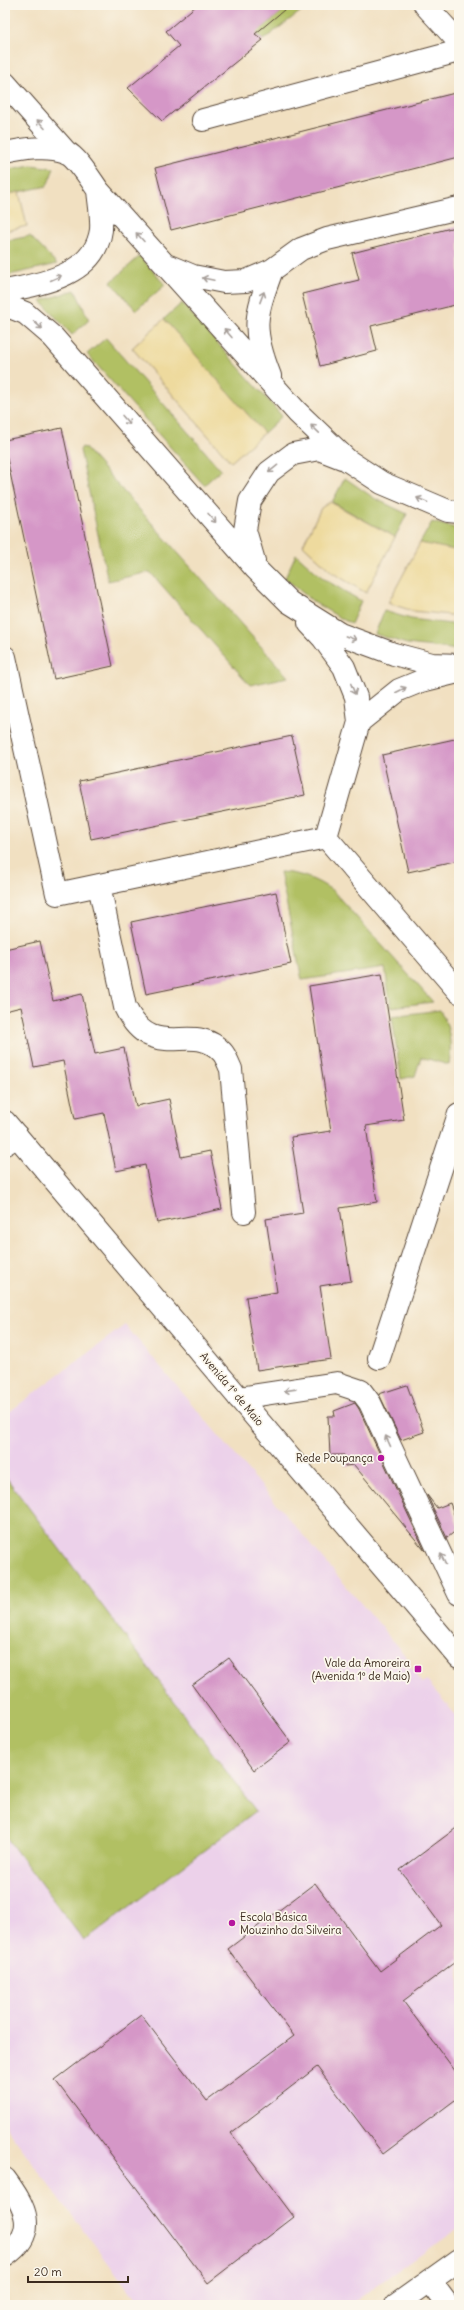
<svg xmlns="http://www.w3.org/2000/svg" width="464" height="2310" font-family="Delius,sans-serif">
<rect width="100%" height="100%" fill="#fbf7ec"/>
<filter id="ink" filterUnits="userSpaceOnUse"><feTurbulence type="fractalNoise" baseFrequency=".025" numOctaves="2"/><feDisplacementMap in="SourceGraphic" scale="8" xChannelSelector="R" yChannelSelector="G"/><feConvolveMatrix kernelMatrix="1 2 1 2 8 2 1 2 1" color-interpolation-filters="sRGB"/></filter>
<filter id="wash" filterUnits="userSpaceOnUse"><feTurbulence type="fractalNoise" baseFrequency=".012" numOctaves="4" result="noise"/><feDisplacementMap in="SourceGraphic" scale="16" xChannelSelector="R" yChannelSelector="G"/><feGaussianBlur stdDeviation="0.9" result="paint"/><feColorMatrix in="noise" values="0 0 0 0 0 0 0 0 0 0 0 0 0 0 0 0 0 1.4 0 .05"/><feComposite in="paint" operator="in"/></filter>
<g filter="url(#wash)">
<rect width="100%" height="100%" fill="#f1e0c1"/>
<!-- built -->
<path fill="#ecd1ea" d="M 125,1325 L 408,1659 L 405,1662 L 422,1683 L 426,1680 L 459,1719 L 459,2227 L 349,2305 L 140,2305 L 5,2126 L 5,1415 Z"/>
<!-- green -->
<path fill="#b1c063" stroke="#767540" d="M 290,5 L 309,5 L 263,40 L 229,11 L 262,28 Z
M 31,165 L 54,168 L 47,186 L 5,195 L 5,170 Z
M 30,236 L 57,264 L 5,276 L 5,241 Z
M 140,256 L 165,285 L 136,310 L 111,282 Z
M 75,290 L 89,320 L 72,335 L 41,301 Z
M 182,303 L 282,416 L 264,433 L 164,319 Z
M 106,338 L 221,470 L 204,485 L 87,354 Z
M 82,447 L 85,448 L 288,677 L 250,685 L 150,572 L 108,581 L 80,450 Z
M 345,478 L 374,498 L 407,514 L 395,537 L 332,502 Z
M 432,522 L 459,529 L 459,551 L 420,543 Z
M 296,554 L 324,579 L 361,601 L 351,624 L 315,603 L 285,578 Z
M 384,611 L 411,619 L 459,625 L 459,650 L 407,644 L 375,634 Z
M 280,872 C 300,873 316,879 333,891 L 433,1002 L 391,1007 L 385,968 L 302,980 Z
M 440,1010 C 450,1028 452,1044 449,1065 L 421,1057 L 415,1076 L 401,1079 L 392,1016 Z
M 5,1476 L 256,1811 L 84,1941 L 5,1836 Z"/>
<!-- sand -->
<path fill="#eeda9e" stroke="#94825e" d="M 19,192 L 27,226 L 5,231 L 5,195 Z
M 164,319 L 264,433 L 231,462 L 132,348 Z
M 330,502 L 395,537 L 366,593 L 333,573 L 303,545 L 321,508 Z
M 420,543 L 459,551 L 459,616 L 413,611 L 388,603 Z"/>
<g id="blocks">
<!-- building -->
<path fill="#d597c7" d="M 197,5 L 290,5 L 255,34 L 263,40 L 162,121 L 128,88 L 179,46 L 166,31 Z
M 459,92 L 459,157 L 171,230 L 155,168 Z
M 459,226 L 459,304 L 371,326 L 377,351 L 320,366 L 302,294 L 359,280 L 352,253 Z
M 62,428 L 113,666 L 54,679 L 5,449 L 5,440 Z
M 292,736 L 305,795 L 91,839 L 79,781 Z
M 459,738 L 459,861 L 408,872 L 382,755 Z
M 276,892 L 291,964 L 146,994 L 131,922 Z
M 40,941 L 53,1001 L 82,994 L 95,1054 L 124,1048 L 136,1106 L 169,1099 L 181,1157 L 210,1151 L 222,1209 L 157,1223 L 145,1165 L 116,1171 L 104,1113 L 75,1119 L 63,1061 L 34,1067 L 21,1007 L 5,1011 L 5,949 Z
M 382,974 L 404,1120 L 366,1126 L 377,1202 L 340,1208 L 351,1281 L 320,1286 L 331,1359 L 257,1370 L 246,1297 L 277,1292 L 266,1219 L 303,1213 L 291,1137 L 331,1131 L 309,986 Z
M 407,1385 L 424,1432 L 401,1440 L 379,1394 Z
M 355,1403 L 359,1409 L 425,1551 L 354,1465 L 345,1466 L 344,1455 L 330,1455 L 328,1416 L 335,1416 L 334,1411 Z
M 427,1495 L 437,1508 L 450,1503 L 459,1528 L 447,1538 Z
M 229,1658 L 291,1742 L 254,1770 L 192,1685 Z
M 459,1826 L 459,1959 L 403,2001 L 459,2076 L 459,2097 L 383,2154 L 317,2067 L 231,2133 L 294,2217 L 208,2283 L 55,2080 L 141,2015 L 207,2101 L 294,2036 L 228,1949 L 315,1883 L 380,1971 L 441,1925 L 400,1870 Z"/>
</g>
</g>
<g filter="url(#ink)">
<use href="#blocks" fill-opacity="0" stroke="#564536" stroke-width="1"/>
<g fill="none" stroke-linecap="round" stroke-linejoin="round">
<!-- minor casing -->
<g stroke="#564536" stroke-width="24">
<path id="minor" d="M 425,5 L 459,42
M 5,83 L 67,153
M 203,120 L 459,51
M 5,153 C 24,149 47,145 66,152 C 77,157 91,180 98,190 L 297,412 L 347,460 L 382,483 L 448,511 L 459,512
M 169,266 L 193,276 L 224,282 L 246,281 L 272,270 L 301,249 L 327,239 L 459,208
M 5,291 C 41,284 95,275 101,230 C 102,217 99,202 98,190
M 5,305 L 25,313 L 53,337 L 256,569 L 289,602 L 340,634 L 394,654 L 432,664 L 459,665
M 270,376 C 251,328 255,316 272,270
M 254,561 L 245,530 L 250,501 L 269,472 L 293,454 L 319,449 L 342,458
M 309,623 L 323,638 L 344,667 L 356,697 L 359,722 L 326,837 L 459,992
M 5,657 L 57,894 L 326,837
M 359,722 L 399,690 L 421,681 L 458,672
M 99,885 L 125,1007 C 153,1066 193,1019 222,1052 C 226,1056 228,1063 231,1069 L 244,1212
M 5,1144 L 17,1136
M 379,1358 L 459,1114
M 239,1398 L 337,1383 L 361,1391 L 370,1403 L 459,1594
M 5,2179 C 25,2206 40,2232 5,2256
M 430,2281 L 448,2305
M 396,2305 L 459,2260"/>
</g>
<!-- major casing -->
<g stroke="#564536" stroke-width="24">
<path id="major" d="M 5,1122 L 459,1657"/>
</g>
<!-- minor -->
<use href="#minor" stroke="#fff" stroke-width="22"/>
<!-- major -->
<use href="#major" stroke="#fff" stroke-width="22"/>
</g>
<!-- one-way arrows -->
<defs><path id="oneway-shaft" d="M-6 0H5M1.5-3L5.5 0L1.5 3" fill="none" stroke-width="1.6" stroke-linecap="round" stroke-linejoin="round"/></defs>
<g stroke="#a79f9a">
<use href="#oneway-shaft" transform="translate(41 124) rotate(-132)"/>
<use href="#oneway-shaft" transform="translate(140 237) rotate(-132)"/>
<use href="#oneway-shaft" transform="translate(56 278) rotate(-24)"/>
<use href="#oneway-shaft" transform="translate(208 279) rotate(-168)"/>
<use href="#oneway-shaft" transform="translate(262 297) rotate(-69)"/>
<use href="#oneway-shaft" transform="translate(38 325) rotate(41)"/>
<use href="#oneway-shaft" transform="translate(228 333) rotate(-131)"/>
<use href="#oneway-shaft" transform="translate(126 420) rotate(49)"/>
<use href="#oneway-shaft" transform="translate(315 429) rotate(-136)"/>
<use href="#oneway-shaft" transform="translate(273 469) rotate(141)"/>
<use href="#oneway-shaft" transform="translate(422 500) rotate(-157)"/>
<use href="#oneway-shaft" transform="translate(212 518) rotate(49)"/>
<use href="#oneway-shaft" transform="translate(351 638) rotate(20)"/>
<use href="#oneway-shaft" transform="translate(353 689) rotate(68)"/>
<use href="#oneway-shaft" transform="translate(401 690) rotate(-27)"/>
<use href="#oneway-shaft" transform="translate(290 1390) rotate(172)"/>
<use href="#oneway-shaft" transform="translate(388 1441) rotate(-115)"/>
<use href="#oneway-shaft" transform="translate(443 1559) rotate(-115)"/>
</g>
</g>
<!-- markers -->
<g fill="#b5179e" stroke="#fbf7ec" stroke-width="1.5">
<circle cx="381" cy="1458" r="4"/>
<rect x="414" y="1665" width="8" height="8" rx="2"/>
<circle cx="232" cy="1923" r="4"/>
</g>
<g text-anchor="middle" dominant-baseline="central" stroke-width="3.5" stroke-linejoin="round" paint-order="stroke">
<!-- street labels -->
<g font-size="11" fill="#3b2a1e" stroke="#fbf7ec">
<text transform="translate(232 1389) rotate(50)">Avenida 1º de Maio</text>
</g>
<!-- poi labels -->
<g font-size="11" fill="#3b2a1e" stroke="#fbf7ec" text-anchor="end">
<text x="373" y="1458">Rede Poupança</text>
<text x="410" y="1663">Vale da Amoreira<tspan x="410" dy="13">(Avenida 1º de Maio)</tspan></text>
<text x="240" y="1917" text-anchor="start">Escola Básica<tspan x="240" dy="13">Mouzinho da Silveira</tspan></text>
</g>
</g>
<!-- margin -->
<rect width="464" height="2310" fill="none" stroke="#fbf7ec" stroke-width="20"/>
<!-- scale -->
<path d="M28 2276v6h100v-6" fill="none" stroke="#3b2a1e" stroke-width="2"/>
<text x="34" y="2276" font-size="12" fill="#3b2a1e" stroke="#fbf7ec" stroke-width="3" paint-order="stroke">20 m</text>
</svg>
